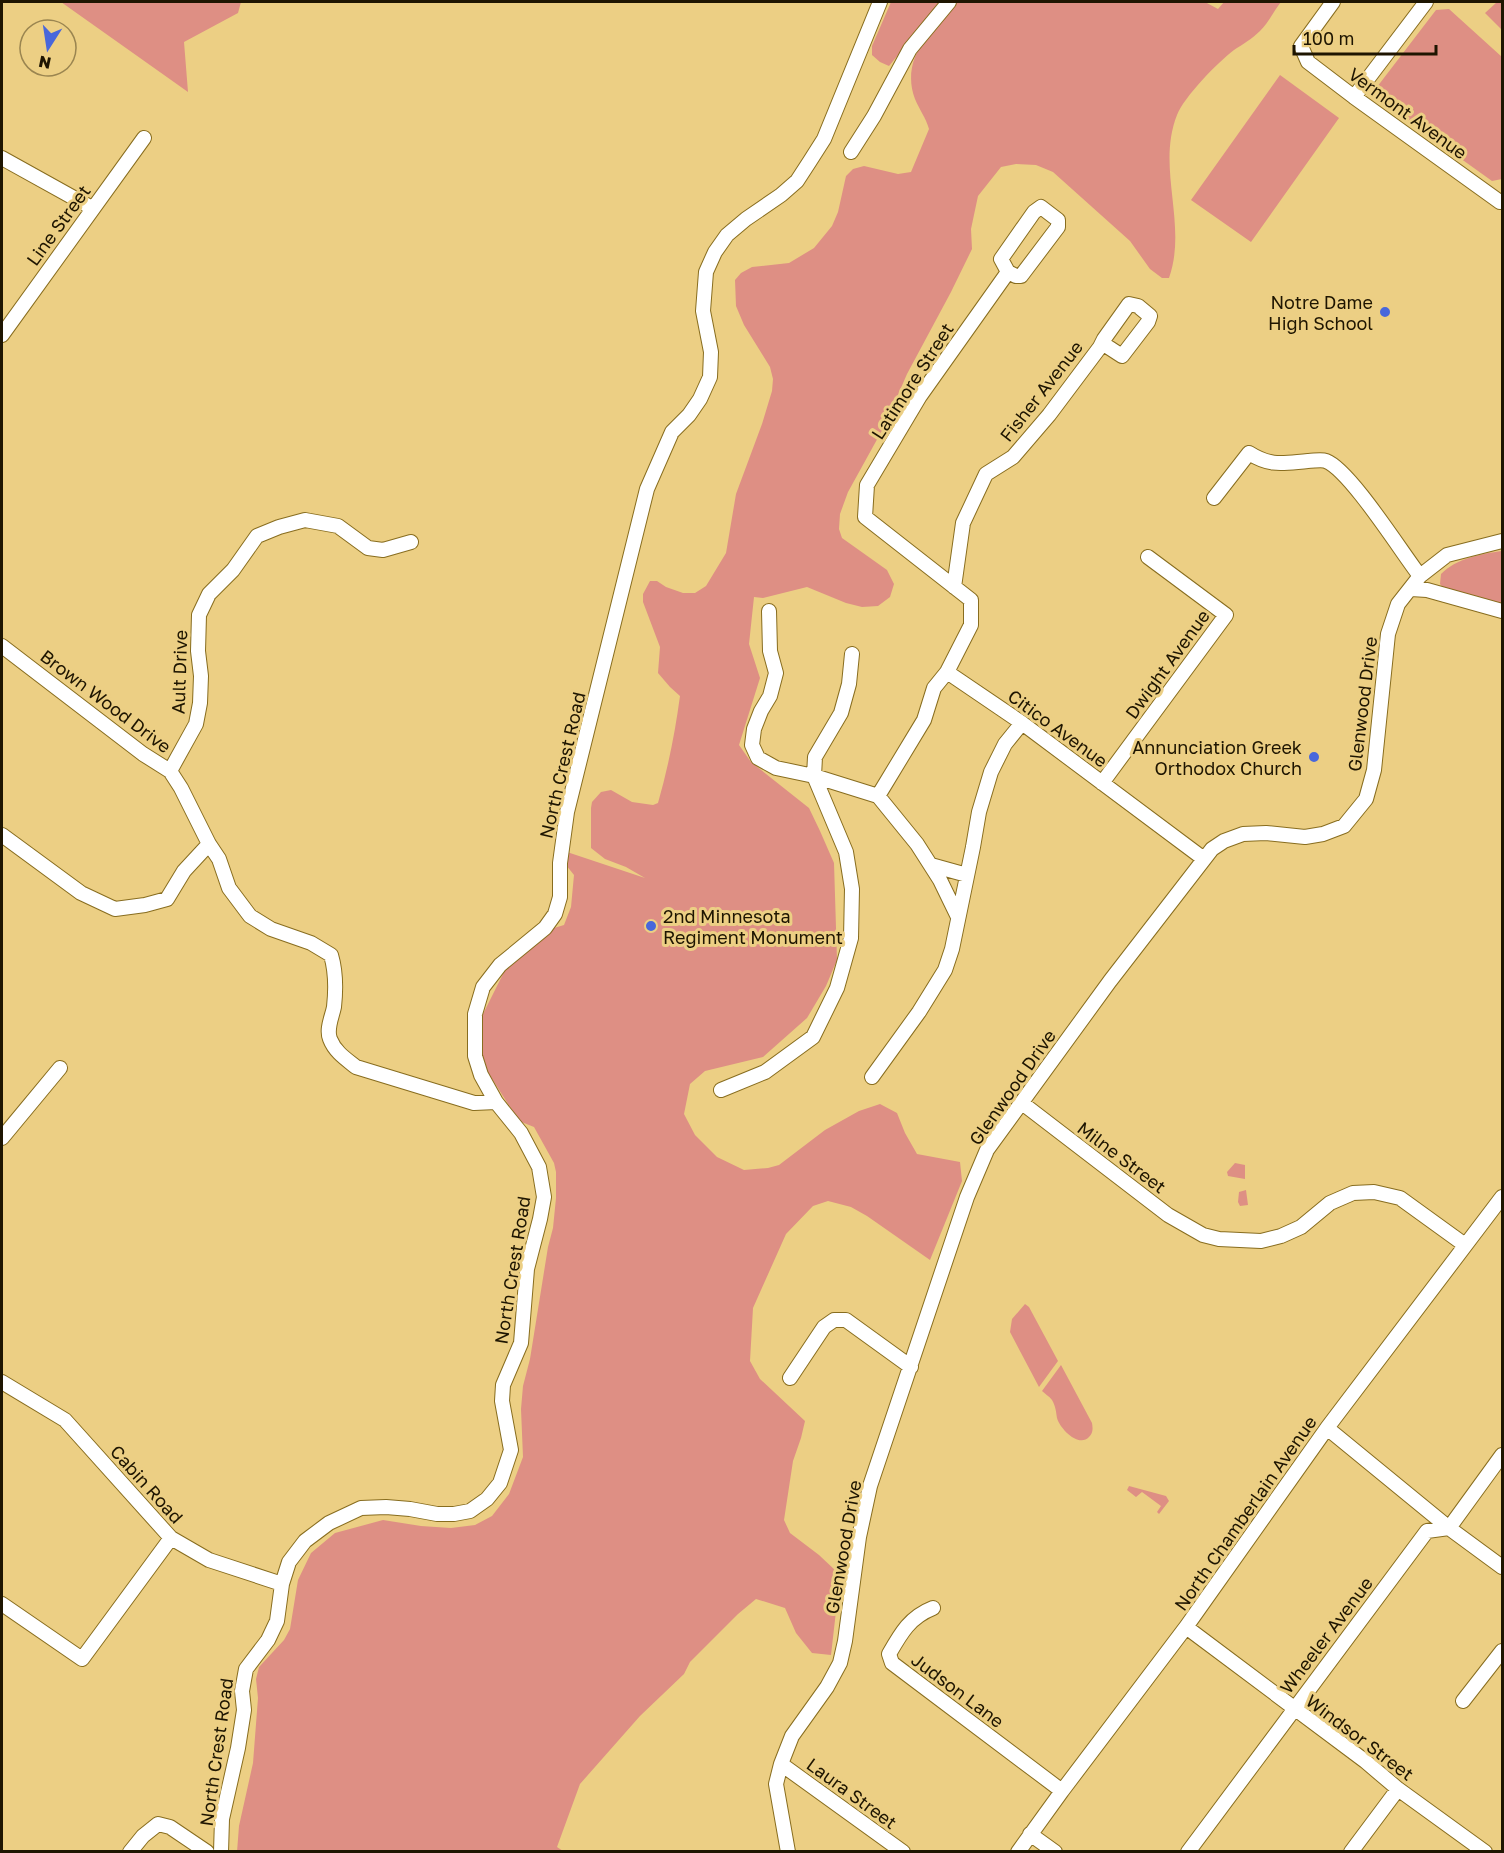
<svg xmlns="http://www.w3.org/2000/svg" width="1504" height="1853" font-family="'Golos Text',sans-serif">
<rect width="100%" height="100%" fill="#eccf84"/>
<!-- green -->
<path fill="#de8f84" d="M 61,2 L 241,2 L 238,13 L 184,42 L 188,92 Z
M 891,2 L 942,2 L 889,66 L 880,62 L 872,55 L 872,46 Z
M 956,2 L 1205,2 L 1218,9 L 1224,2 L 1281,2 C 1274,11 1268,23 1260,31 C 1252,39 1243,44 1234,50 C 1218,62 1184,97 1177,115 C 1156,168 1188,224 1169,278 L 1162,278 L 1150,269 L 1130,241 L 1053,172 L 1036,165 L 1016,164 L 1001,167 L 978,196 L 971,229 L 972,249 L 951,292 L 907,374 L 885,425 L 848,492 L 840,514 L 839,529 L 842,538 L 887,570 L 894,584 L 890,597 L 878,606 L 862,607 L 846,603 L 807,587 L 763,598 L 754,597 L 749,644 L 760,678 L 739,745 L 751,762 L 809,808 L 820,831 L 834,863 L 837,960 L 826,986 L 807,1018 L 763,1057 L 705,1071 L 690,1084 L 684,1114 L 695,1135 L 717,1157 L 744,1170 L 768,1168 L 779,1165 L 825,1130 L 859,1111 L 880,1104 L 897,1113 L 905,1133 L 917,1154 L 960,1162 L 962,1181 L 930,1260 L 867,1216 L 851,1207 L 828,1201 L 813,1206 L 786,1234 L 753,1308 L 750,1361 L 760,1379 L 805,1421 L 801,1438 L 793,1461 L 784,1520 L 790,1533 L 819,1555 L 836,1571 L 839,1585 L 831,1655 L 812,1653 L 796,1633 L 785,1608 L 756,1599 L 738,1614 L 690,1662 L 684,1674 L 640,1716 L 580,1784 L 557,1847 L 563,1851 L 237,1852 L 239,1826 L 253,1763 L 258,1698 L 256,1679 L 259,1667 L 284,1640 L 290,1629 L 298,1580 L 311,1553 L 335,1533 L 383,1520 L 421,1526 L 451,1528 L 475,1525 L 492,1516 L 509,1494 L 523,1457 L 521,1409 L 523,1386 L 530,1359 L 548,1247 L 553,1228 L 556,1198 L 556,1172 L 554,1163 L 534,1127 L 519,1121 L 487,1071 L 480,1050 L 479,1034 L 483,1014 L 506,968 L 554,928 L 564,925 L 571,907 L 574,875 L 566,865 L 567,852 L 645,878 L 626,867 L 605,859 L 591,848 L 591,808 L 592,802 L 601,792 L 611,790 L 632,802 L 653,805 L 658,803 C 668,768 675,733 680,696 L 670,687 L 658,673 L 660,647 L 643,602 L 643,594 L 650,581 L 657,581 L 666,587 L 683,593 L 695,593 L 706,586 L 726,553 L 736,494 L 762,424 L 772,391 L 773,379 L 770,367 L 744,325 L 736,306 L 735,280 L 741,273 L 752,267 L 789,263 L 814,248 L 832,226 L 838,212 L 846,176 L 853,169 L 864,166 L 898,174 L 911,172 L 929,129 C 926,118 919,109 915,99 C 900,60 931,28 956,2 Z
M 1497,2 L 1502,2 L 1502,30 L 1485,13 Z
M 1449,9 L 1502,57 L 1502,179 L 1492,181 L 1379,100 L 1377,87 L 1436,10 Z
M 1280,75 L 1339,118 L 1251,242 L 1191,200 Z
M 1502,551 L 1502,606 L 1444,589 L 1440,584 L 1441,574 C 1457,558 1481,554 1502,551 Z
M 1235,1163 L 1245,1165 L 1245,1179 L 1228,1176 L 1227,1172 Z
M 1246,1190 L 1248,1205 L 1240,1206 L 1238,1202 L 1239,1192 Z
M 1025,1304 L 1029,1307 L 1058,1361 L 1039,1387 L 1010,1332 L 1012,1319 Z
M 1061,1365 L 1092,1423 C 1093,1429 1093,1433 1089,1437 C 1079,1448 1060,1429 1057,1418 C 1056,1412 1056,1407 1052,1400 C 1049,1396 1045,1394 1042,1391 Z
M 1129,1486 L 1166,1496 L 1169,1501 L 1159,1514 L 1157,1512 L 1161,1506 L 1142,1492 L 1136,1497 L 1127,1490 Z"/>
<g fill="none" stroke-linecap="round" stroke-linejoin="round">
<!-- minor casing -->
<g stroke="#886d1f" stroke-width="16">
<path id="minor" d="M 1333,2 L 1301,46 L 1308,62 L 1354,97 L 1500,202
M 1354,97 L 1426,2
M 851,152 L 874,116 L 910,49 L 949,2
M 2,158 L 92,208
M 2,335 L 144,138
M 1214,498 L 1249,453 C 1271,467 1283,463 1308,461 C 1314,461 1321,459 1326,461 C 1350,470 1402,553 1420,576
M 954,587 L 963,523 L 986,474 L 1013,457 L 1049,415 L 1100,347 L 1104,339 L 1129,304 L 1138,306 L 1150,316 L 1148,322 L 1122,356 L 1102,343
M 1411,589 L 1427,590 L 1502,611
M 769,611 L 770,651 L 776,673 L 770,696 L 761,711 L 754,729 L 752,745 L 758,758 L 776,768 L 814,776 L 878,796 L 917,844 L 940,880 L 958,917
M 2,646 L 143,754 L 170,771 L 181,788 L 209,844 L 219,859 L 229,888 L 250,916 L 271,929 L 311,943 L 331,955 C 336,972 336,989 334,1007 C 332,1017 326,1029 330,1039 C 335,1052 346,1059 356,1067 L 474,1103 L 496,1102
M 947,672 L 1022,723 L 1204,859
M 170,771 L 196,724 L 200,703 L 201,676 L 198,651 L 199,615 L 209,594 L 233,570 L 257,536 L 279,527 L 305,520 L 338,526 L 368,548 L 383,550 L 411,542
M 1102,783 L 1226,615 L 1148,557
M 878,796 L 924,720 L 934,688 L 947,672 L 971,625 L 971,600 L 865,517 L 867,485 L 920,396 L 1008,272 L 1016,276 L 1021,276 L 1058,227 L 1058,220 L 1041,207 L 1034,212 L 1001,259 L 1008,272
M 2,835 L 81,893 L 115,909 L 145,905 L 167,899 L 184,871 L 209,844
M 931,865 L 967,875
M 872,1077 L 919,1012 L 945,970 L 952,949 L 973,847 L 979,812 L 991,772 L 1005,744 L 1022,723
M 721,1090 L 765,1072 L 813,1037 L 837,988 L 851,938 L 852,889 L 846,852 L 814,776 L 815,757 L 841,713 L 849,684 L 852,654
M 1022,1103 L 1168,1215 L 1203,1235 L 1219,1239 L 1261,1241 L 1281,1236 L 1301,1227 L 1330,1203 L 1353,1193 L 1374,1192 L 1400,1198 L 1465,1245
M 2,1138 L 60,1068
M 790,1378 L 824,1327 L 834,1320 L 846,1320 L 911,1367
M 2,1382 L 65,1420 L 171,1538 L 209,1560 L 282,1584
M 1327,1428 L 1449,1528 L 1502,1567
M 2,1604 L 82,1659 L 171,1538
M 933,1608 C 910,1617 901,1633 889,1654 L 892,1663 L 1062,1791
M 1186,1627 L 1365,1761 L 1398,1789 L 1485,1852
M 1463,1701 L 1502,1651
M 781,1764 L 903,1852
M 1030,1834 L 1055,1852
M 130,1852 L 143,1836 L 158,1824 L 170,1827 L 207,1852
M 221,1852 L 222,1819 L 238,1748 L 244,1710 L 242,1691 L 246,1669 L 268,1640 L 277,1621 L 282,1584 L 289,1562 L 305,1541 L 329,1523 L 361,1508 L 386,1507 L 410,1509 L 437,1514 L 454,1514 L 470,1511 L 487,1499 L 500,1483 L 511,1450 L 502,1401 L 503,1385 L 521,1343 L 527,1269 L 540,1219 L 544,1197 L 539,1167 L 521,1133 L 496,1102 L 481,1075 L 475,1056 L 475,1014 L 483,987 L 500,965 L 545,928 L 555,914 L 560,897 L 560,863 L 567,812 L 647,489 L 672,432 L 689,415 L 700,399 L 710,377 L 711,352 L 703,311 L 706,272 L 715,252 L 727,235 L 746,219 L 781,195 L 797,181 L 810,161 L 824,139 L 880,2
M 788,1852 L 776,1784 L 781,1764 L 792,1736 L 827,1687 L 840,1663 L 845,1641 L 859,1537 L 870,1486 L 967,1197 L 987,1150 L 1110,981 L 1212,849 L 1224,841 L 1243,834 L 1266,833 L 1305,837 L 1323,834 L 1344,826 L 1366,799 L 1374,770 L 1388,634 L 1398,604 L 1420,576 L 1447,555 L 1502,541
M 1018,1852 L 1062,1791 L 1186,1627 L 1327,1428 L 1502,1197
M 1188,1852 L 1427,1531 L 1449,1528 L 1502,1455
M 1351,1852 L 1398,1789"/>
</g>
<!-- minor -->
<use href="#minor" stroke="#fff" stroke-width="14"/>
</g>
<!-- markers -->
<g fill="#4867db" stroke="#eccf84" stroke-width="2">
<circle cx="1385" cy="312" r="6"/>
<circle cx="1314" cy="757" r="6"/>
<circle cx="651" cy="926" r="6"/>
</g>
<g text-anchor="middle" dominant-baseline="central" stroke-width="6" stroke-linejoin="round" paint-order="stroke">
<!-- street labels -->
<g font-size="18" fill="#1e1501" stroke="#eccf84">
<text transform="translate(1408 113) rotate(36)">Vermont Avenue</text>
<text transform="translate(58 225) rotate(-54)">Line Street</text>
<text transform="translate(912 381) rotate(-57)">Latimore Street</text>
<text transform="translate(1041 391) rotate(-52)">Fisher Avenue</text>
<text transform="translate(1167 664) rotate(-54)">Dwight Avenue</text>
<text transform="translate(179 672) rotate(-88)">Ault Drive</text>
<text transform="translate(106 701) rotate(37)">Brown Wood Drive</text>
<text transform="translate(1362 704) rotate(-83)">Glenwood Drive</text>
<text transform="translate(1058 728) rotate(36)">Citico Avenue</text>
<text transform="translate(562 765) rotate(-77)">North Crest Road</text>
<text transform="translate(1012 1087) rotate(-55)">Glenwood Drive</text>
<text transform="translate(1122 1157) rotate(37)">Milne Street</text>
<text transform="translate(512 1270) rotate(-81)">North Crest Road</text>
<text transform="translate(147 1484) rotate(48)">Cabin Road</text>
<text transform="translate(1245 1513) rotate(-55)">North Chamberlain Avenue</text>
<text transform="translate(843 1547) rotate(-80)">Glenwood Drive</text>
<text transform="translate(1326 1635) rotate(-53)">Wheeler Avenue</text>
<text transform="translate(958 1690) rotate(37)">Judson Lane</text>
<text transform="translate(1360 1737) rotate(37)">Windsor Street</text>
<text transform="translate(216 1752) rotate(-82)">North Crest Road</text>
<text transform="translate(852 1793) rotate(36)">Laura Street</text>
</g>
<!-- poi labels -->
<g font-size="18" fill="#1e1501" stroke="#eccf84" text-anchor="end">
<text x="1373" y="302">Notre Dame<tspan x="1373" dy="21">High School</tspan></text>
<text x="1302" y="747">Annunciation Greek<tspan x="1302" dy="21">Orthodox Church</tspan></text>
<text x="663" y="916" text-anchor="start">2nd Minnesota<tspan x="663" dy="21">Regiment Monument</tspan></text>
</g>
</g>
<!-- border -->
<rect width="1504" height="1853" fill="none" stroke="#1e1501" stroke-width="6"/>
<!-- north arrow -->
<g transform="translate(48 48) rotate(192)"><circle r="28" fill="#eccf84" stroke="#9a8550" stroke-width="1.5"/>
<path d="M0-4.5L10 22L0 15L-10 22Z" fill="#4867db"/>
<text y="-9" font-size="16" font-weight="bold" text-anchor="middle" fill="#1e1501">N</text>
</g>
<!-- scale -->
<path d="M1294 45v9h142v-9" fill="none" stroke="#1e1501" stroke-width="3"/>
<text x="1303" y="45" font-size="18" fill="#1e1501" stroke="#eccf84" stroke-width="4.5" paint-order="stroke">100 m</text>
</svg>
